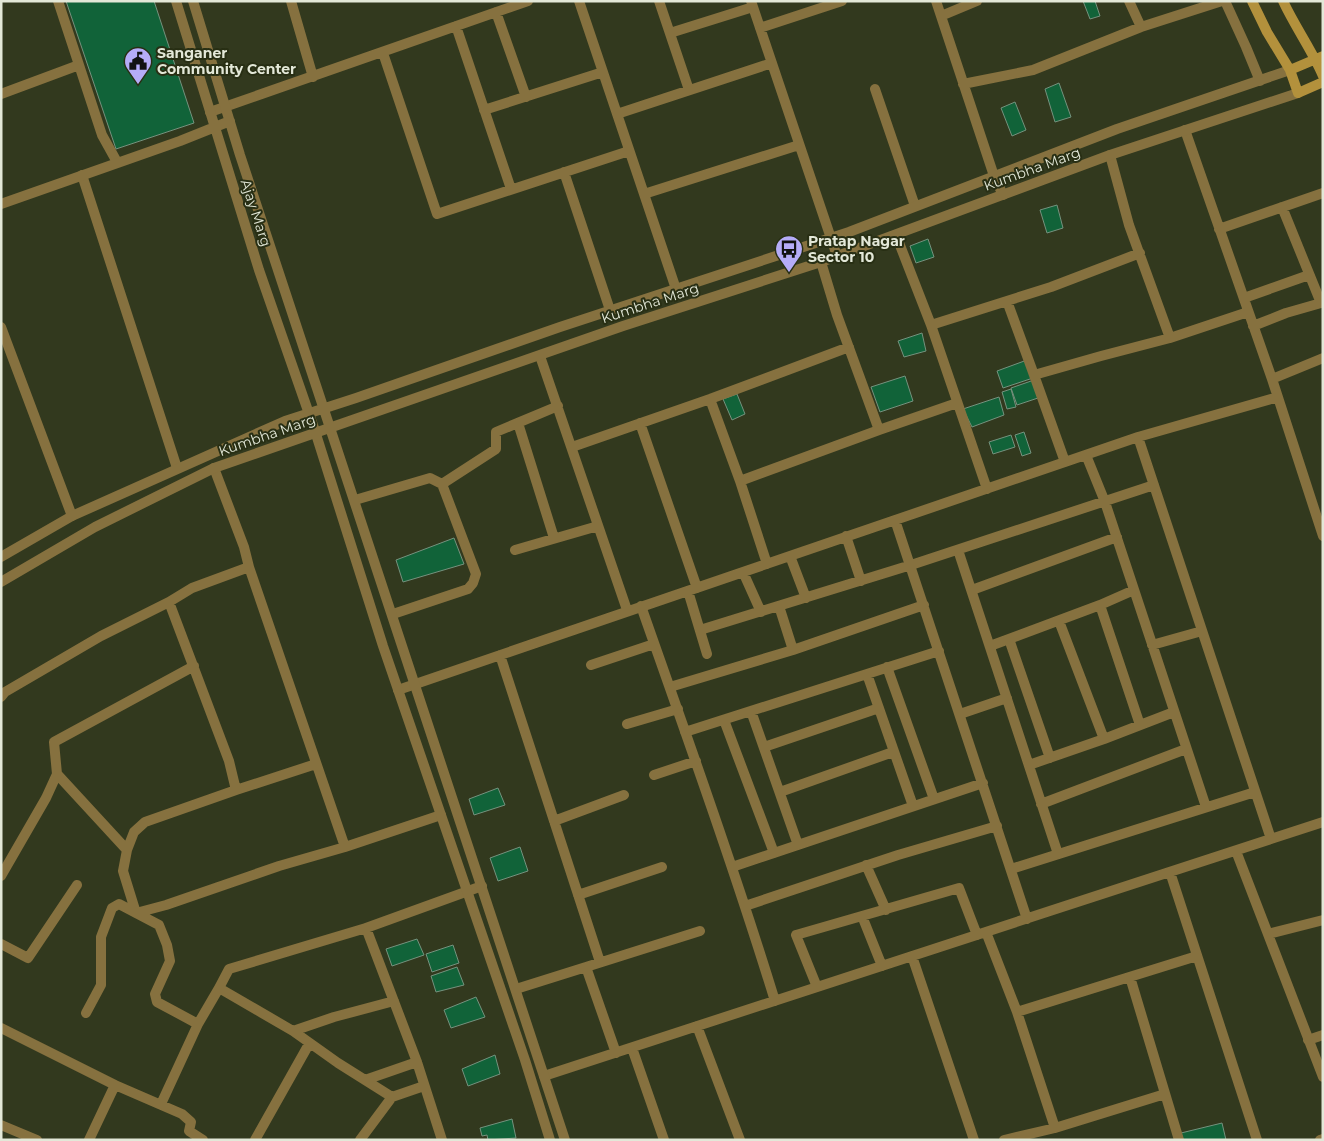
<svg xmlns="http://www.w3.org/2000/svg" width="1324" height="1141" font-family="Montserrat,sans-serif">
<rect width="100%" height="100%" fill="#32391e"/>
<!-- building -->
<path fill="#116339" stroke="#75927e" d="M 66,1 L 154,1 L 194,123 L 116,149 Z
M 1083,1 L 1095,1 L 1100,16 L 1090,19 Z
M 1059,83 L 1071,117 L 1055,122 L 1045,89 Z
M 1015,102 L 1026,130 L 1012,136 L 1001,108 Z
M 1057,205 L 1063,228 L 1047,233 L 1040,210 Z
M 928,239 L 934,257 L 916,263 L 910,246 Z
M 922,333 L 926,351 L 904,357 L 898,341 Z
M 1027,360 L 1033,378 L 1003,388 L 997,371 Z
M 905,376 L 913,401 L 880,412 L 871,387 Z
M 1034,380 L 1041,397 L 1017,405 L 1011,388 Z
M 1011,389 L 1016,407 L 1007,409 L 1002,392 Z
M 737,394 L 745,414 L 732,420 L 723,399 Z
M 999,397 L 1004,415 L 972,427 L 963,409 Z
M 1024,432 L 1031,453 L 1022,456 L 1015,435 Z
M 1011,435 L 1015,447 L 993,454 L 989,442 Z
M 454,538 L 464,564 L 403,582 L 396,560 Z
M 498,788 L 505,805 L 474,815 L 469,799 Z
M 520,847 L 528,871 L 498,881 L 490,858 Z
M 417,939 L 424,955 L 392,966 L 386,949 Z
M 453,945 L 459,963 L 432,972 L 426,954 Z
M 457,967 L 464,985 L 436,992 L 431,976 Z
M 476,997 L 485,1017 L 451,1028 L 444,1010 Z
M 495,1055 L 500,1074 L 468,1086 L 462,1069 Z
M 512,1119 L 516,1138 L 488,1140 L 487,1135 L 482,1136 L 480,1128 Z
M 1222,1123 L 1226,1140 L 1183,1140 L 1181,1133 Z"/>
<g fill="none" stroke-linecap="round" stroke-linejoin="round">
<!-- minor -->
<path stroke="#86713f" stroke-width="10" d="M 58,1 L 102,135 L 117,162
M 291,1 L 313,77
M 579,1 L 676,289
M 659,1 L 689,90
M 751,1 L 837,256
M 936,1 L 994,176 L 1003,195
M 1129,1 L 1141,27
M 496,12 L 526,97
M 941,16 L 977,1
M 456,26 L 511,189
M 760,28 L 842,1
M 670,33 L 753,7
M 383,53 L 437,214 L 629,151
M 963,84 L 1033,70 L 1141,27 L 1222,1
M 875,89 L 915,206
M 1,94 L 79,65
M 484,110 L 603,72
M 210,112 L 528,1
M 617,114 L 772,63
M 1185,130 L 1272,379 L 1323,536
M 564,172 L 610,310
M 82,175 L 177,468
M 644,194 L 799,145
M 1219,229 L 1323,193
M 896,235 L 931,325 L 1051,287 L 1140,253
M 821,262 L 837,315 L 879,430 L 957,403
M 1244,298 L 1309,275
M 1007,301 L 1034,375
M 931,325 L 987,489
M 1253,326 L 1286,313 L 1321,303 L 1282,207
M 1,327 L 72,516
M 1170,338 L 1248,312
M 540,356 L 627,610
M 1272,379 L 1323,358
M 710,399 L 740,481 L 767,564
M 518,423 L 554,538
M 640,423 L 697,588
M 1138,437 L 1271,839
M 572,447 L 710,399 L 849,347
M 1086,455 L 1105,502 L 1206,807
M 1065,462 L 1034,375 L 1101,356 L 1170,338 L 1129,225 L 1110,155
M 740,481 L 879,430
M 442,484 L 496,449 L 496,432 L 558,406
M 355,500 L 430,478 L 442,484 L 476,574 L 473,583 L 468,589 L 393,614
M 895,520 L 1027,919
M 846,536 L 861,581
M 515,550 L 598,526
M 958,550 L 1058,854
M 790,556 L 806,598
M 249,567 L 345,847
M 743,572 L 761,612
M 972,590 L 1117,537
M 688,591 L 707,654
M 1100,605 L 1140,725
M 641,606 C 687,737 734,868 775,1001
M 779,606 L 793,650
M 1059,621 L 1104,739
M 700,630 L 911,565 L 1154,485
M 1009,639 L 1050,758
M 1152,645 L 1202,631
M 990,646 L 1100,605 L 1134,590
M 500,655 L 600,962
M 591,665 L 654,644
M 887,667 L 934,799
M 867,674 L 913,806
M 670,687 L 793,650 L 924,605
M 398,690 L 1138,437 L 1278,397
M 1,697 L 5,692 L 101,636 L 169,602
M 751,711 L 798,845
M 960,714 L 1007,698
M 724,720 L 774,853
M 627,724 L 678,709
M 685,732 L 939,651
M 764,747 L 879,708
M 1029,765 L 1104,739 L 1174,712
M 57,774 L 127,850 L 123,871 L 136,913 L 166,905 L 279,866 L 345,847 L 441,815
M 654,775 L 696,761
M 236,790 L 316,764
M 780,792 L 893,752
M 1041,804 L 1186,749
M 554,821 L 624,795
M 127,850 L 134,832 L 145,822 L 236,790 L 229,761 L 169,602 L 192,588 L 249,567 L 244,547 L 214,468
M 1236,851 L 1323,1077
M 866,865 L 886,910
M 732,867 L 983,783
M 1011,869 L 1255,792
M 1170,872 L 1257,1140
M 1,876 L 46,798 L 57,774 L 54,742 L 194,666
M 578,895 L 662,867
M 745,906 L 898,855 L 997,826
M 862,916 L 882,966
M 366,928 L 417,1062 L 442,1140
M 986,932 L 1017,1012 L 1055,1128
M 1268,934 L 1323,920
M 1,944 L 28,958 L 77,885
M 912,956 L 974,1140
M 586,967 L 700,931
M 1130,977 L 1179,1140
M 817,987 L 796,935 L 959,888 L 977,935
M 516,989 L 586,967 L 616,1053
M 1017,1012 L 1197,956
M 86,1013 L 101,985 L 101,937 L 112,908 L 119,904 L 159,925 L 167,945 L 170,961 L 155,994 L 157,1002 L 198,1024 L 219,988
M 697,1026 L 740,1140
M 1,1028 L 115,1085 L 89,1140
M 293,1031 L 334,1017 L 394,1001
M 1308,1040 L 1323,1035
M 632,1048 L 664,1140
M 544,1076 L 1323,822
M 365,1080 L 417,1062
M 115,1085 L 182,1114 L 191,1122 L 189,1131 L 203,1140
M 424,1086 L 392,1097 L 338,1063 L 293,1031 L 219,988 L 229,969 L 366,928 L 482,886
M 161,1104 L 198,1024
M 1,1125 L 37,1140
M 255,1140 L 309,1044
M 360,1140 L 392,1097
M 1004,1140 L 1055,1128 L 1165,1094
M 1320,1140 L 1323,1139"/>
<!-- tertiary -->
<path stroke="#86713f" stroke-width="10" d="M 176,1 L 259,270 L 315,431 L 383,646 L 525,1060 L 550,1140
M 193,1 L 240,155 L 565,1140
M 1225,1 L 1246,47 L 1260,81
M 1,204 L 180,141 L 230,121
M 1,557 L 72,516 L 285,421 L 356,398 L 560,327 L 849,232 L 1117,129 L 1290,70
M 1,582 L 95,527 L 214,468 L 623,326 L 821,262 L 1110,155 L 1298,93"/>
<!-- secondary -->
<path stroke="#b3913c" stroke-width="10" d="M 1252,1 L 1267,32 L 1290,70 L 1298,93 L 1323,82
M 1283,1 C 1295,27 1312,50 1323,76
M 1290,70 L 1323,56"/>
</g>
<!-- icons -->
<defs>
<g id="civic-pin" transform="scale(1.4375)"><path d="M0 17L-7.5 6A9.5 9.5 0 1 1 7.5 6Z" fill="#b5acf8" stroke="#282f14"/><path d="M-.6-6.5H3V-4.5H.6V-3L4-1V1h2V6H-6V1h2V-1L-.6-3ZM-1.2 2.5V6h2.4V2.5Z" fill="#111"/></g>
<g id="bus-pin" transform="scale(1.4375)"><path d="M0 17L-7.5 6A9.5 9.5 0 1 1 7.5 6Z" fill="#b5acf8" stroke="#282f14"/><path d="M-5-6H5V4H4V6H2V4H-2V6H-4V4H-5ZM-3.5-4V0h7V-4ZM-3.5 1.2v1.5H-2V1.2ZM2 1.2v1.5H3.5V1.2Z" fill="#111"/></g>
</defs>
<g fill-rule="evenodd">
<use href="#civic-pin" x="138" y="61"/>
<use href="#bus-pin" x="789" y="249"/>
</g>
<g text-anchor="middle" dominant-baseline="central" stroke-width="4" stroke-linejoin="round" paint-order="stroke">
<!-- poi labels -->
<g font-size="14" font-weight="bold" fill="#e3e8d8" stroke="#282f14" text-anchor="start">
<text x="157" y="53">Sanganer<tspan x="157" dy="16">Community Center</tspan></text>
<text x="808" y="241">Pratap Nagar<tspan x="808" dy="16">Sector 10</tspan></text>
</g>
<!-- street labels -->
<g font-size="14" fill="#e3e8d8" stroke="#282f14">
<text transform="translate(1032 169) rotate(-20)">Kumbha Marg</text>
<text transform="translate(256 213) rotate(72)">Ajay Marg</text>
<text transform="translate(650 303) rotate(-18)">Kumbha Marg</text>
<text transform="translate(267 435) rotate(-19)">Kumbha Marg</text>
</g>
</g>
<!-- border -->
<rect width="1324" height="1141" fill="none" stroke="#e3e8d8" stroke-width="5"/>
</svg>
